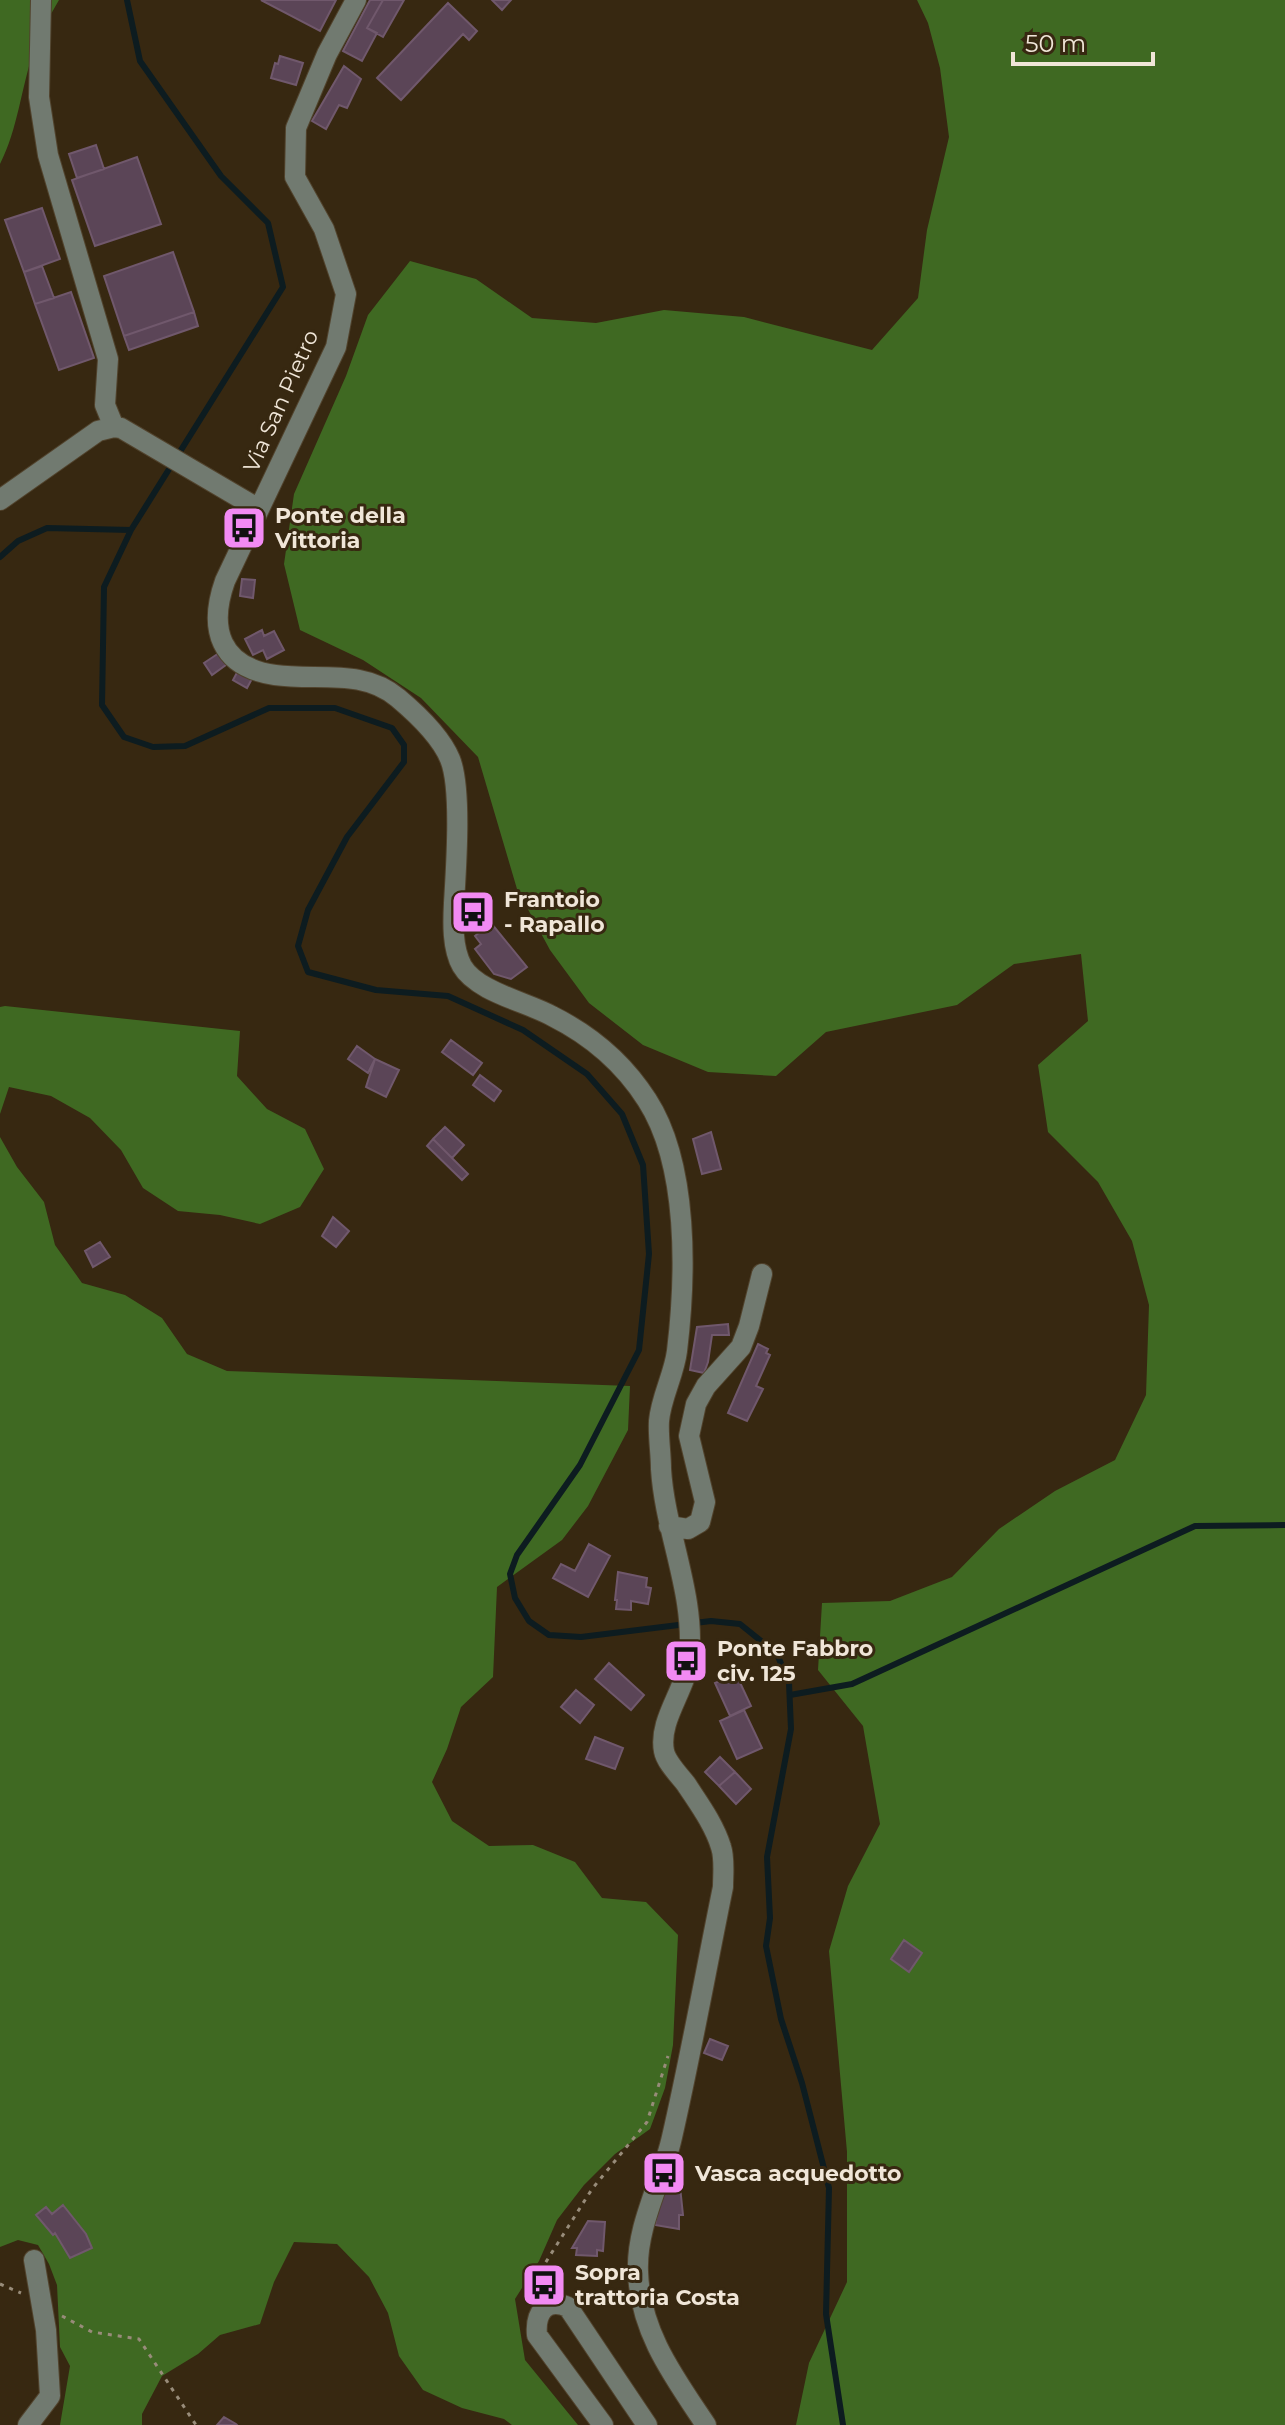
<svg xmlns="http://www.w3.org/2000/svg" width="1285" height="2425" font-family="Montserrat,sans-serif">
<rect width="100%" height="100%" fill="#372811"/>
<!-- forest -->
<path fill="#3f6922" d="M 0,0 L 59,0 C 50,16 39,33 34,50 C 21,88 18,129 0,164 Z
M 917,0 L 1285,0 L 1285,2425 L 796,2425 L 809,2363 L 847,2282 L 847,2152 L 829,1951 L 848,1886 L 880,1824 L 863,1726 L 818,1670 L 822,1603 L 890,1601 L 952,1577 L 999,1529 L 1055,1491 L 1115,1460 L 1146,1395 L 1149,1305 L 1132,1241 L 1098,1182 L 1048,1132 L 1038,1065 L 1088,1021 L 1081,954 L 1014,964 L 957,1005 L 826,1032 L 776,1076 L 708,1072 L 643,1045 L 589,1003 L 550,950 L 517,889 L 478,757 L 421,698 L 363,660 L 300,630 L 284,564 L 294,494 L 346,376 L 368,315 L 410,261 L 476,279 L 532,318 L 596,323 L 664,310 L 744,317 L 872,350 L 918,298 L 927,230 L 949,137 L 940,68 L 928,23 Z
M 5,1006 L 240,1031 L 237,1076 L 267,1109 L 305,1129 L 324,1169 L 300,1207 L 260,1224 L 220,1215 L 178,1211 L 143,1188 L 121,1150 L 90,1118 L 51,1096 L 9,1087 L 0,1114 L 0,1007 Z
M 0,1137 L 17,1167 L 44,1202 L 55,1245 L 82,1283 L 125,1295 L 162,1318 L 187,1354 L 227,1371 L 630,1386 L 628,1430 L 588,1506 L 562,1540 L 497,1587 L 493,1677 L 461,1707 L 447,1749 L 432,1782 L 452,1821 L 489,1846 L 533,1845 L 575,1862 L 602,1898 L 646,1902 L 678,1935 L 673,2045 L 665,2088 L 650,2129 L 615,2154 L 584,2185 L 557,2220 L 539,2261 L 515,2299 L 525,2360 L 578,2425 L 512,2425 L 504,2419 L 462,2408 L 423,2390 L 399,2356 L 388,2313 L 369,2277 L 337,2244 L 294,2242 L 274,2282 L 260,2324 L 220,2335 L 198,2354 L 162,2376 L 142,2414 L 142,2425 L 60,2425 L 70,2366 L 60,2347 L 57,2285 L 49,2264 L 38,2245 L 18,2240 L 0,2247 Z"/>
<g fill="none" stroke-linecap="round" stroke-linejoin="round">
<!-- stream -->
<path stroke="#0d1c20" stroke-width="6" d="M 127,0 L 140,61 L 221,176 L 268,223 L 283,287 L 131,530 L 104,587 L 102,705 L 124,737 L 153,747 L 185,746 L 269,708 L 335,708 L 392,728 L 404,745 L 404,762 L 347,837 L 308,910 L 298,946 L 308,972 L 376,990 L 448,996 L 523,1030 L 587,1074 L 622,1114 L 643,1165 L 649,1254 L 639,1350 L 580,1465 L 517,1555 L 510,1574 L 515,1598 L 529,1621 L 549,1635 L 581,1637 L 711,1621 L 740,1624 L 777,1654 L 789,1683 L 791,1729 L 767,1857 L 770,1918 L 766,1946 L 781,2019 L 802,2083 L 829,2188 L 826,2314 L 843,2425
M 0,557 L 18,541 L 47,528 L 131,530
M 790,1695 L 852,1684 L 1195,1526 L 1285,1525"/>
</g>
<!-- building -->
<path fill="#5b4557" stroke="#70586c" stroke-width="2" d="M 261,0 L 336,0 L 320,31 Z
M 370,0 L 383,0 L 367,28 L 377,33 L 362,61 L 343,51 Z
M 383,0 L 404,0 L 383,37 L 367,28 Z
M 492,0 L 511,0 L 502,10 Z
M 448,3 L 477,31 L 469,40 L 463,34 L 401,100 L 377,78 Z
M 280,56 L 303,63 L 296,85 L 271,78 L 275,63 L 278,64 Z
M 344,66 L 361,79 L 347,108 L 339,105 L 326,129 L 312,121 Z
M 96,145 L 104,169 L 77,178 L 69,154 Z
M 137,157 L 161,224 L 95,246 L 72,180 Z
M 42,208 L 60,259 L 24,272 L 5,220 Z
M 173,252 L 194,312 L 124,336 L 104,276 Z
M 42,266 L 54,298 L 35,304 L 24,272 Z
M 71,292 L 94,358 L 59,370 L 35,304 Z
M 194,312 L 198,326 L 129,350 L 124,336 Z
M 242,579 L 255,580 L 253,598 L 240,596 Z
M 262,630 L 264,636 L 274,631 L 284,650 L 267,659 L 263,650 L 253,655 L 245,639 Z
M 222,651 L 230,662 L 212,675 L 204,663 Z
M 240,667 L 254,675 L 247,688 L 233,680 Z
M 491,923 L 527,967 L 511,979 L 494,974 L 475,949 L 481,944 L 475,936 Z
M 451,1040 L 482,1063 L 473,1075 L 442,1052 Z
M 357,1046 L 375,1059 L 368,1073 L 348,1059 Z
M 375,1059 L 399,1070 L 386,1097 L 366,1087 Z
M 480,1075 L 501,1091 L 494,1101 L 473,1085 Z
M 445,1127 L 464,1145 L 452,1158 L 433,1139 Z
M 711,1132 L 721,1169 L 702,1174 L 693,1139 Z
M 433,1139 L 468,1174 L 462,1180 L 427,1146 Z
M 333,1217 L 349,1231 L 336,1247 L 322,1236 Z
M 100,1242 L 110,1257 L 93,1267 L 85,1251 Z
M 728,1324 L 729,1335 L 712,1335 L 708,1362 L 704,1373 L 690,1370 L 697,1327 Z
M 758,1344 L 768,1349 L 766,1353 L 770,1355 L 756,1386 L 763,1389 L 747,1421 L 728,1413 Z
M 589,1544 L 610,1556 L 588,1597 L 553,1578 L 561,1564 L 575,1571 Z
M 618,1572 L 647,1578 L 646,1587 L 651,1588 L 648,1604 L 631,1601 L 631,1610 L 616,1609 L 617,1600 L 615,1600 Z
M 609,1663 L 644,1695 L 631,1710 L 595,1679 Z
M 736,1674 L 751,1706 L 730,1716 L 715,1683 Z
M 576,1690 L 594,1705 L 580,1723 L 561,1707 Z
M 744,1710 L 762,1748 L 737,1759 L 720,1721 Z
M 595,1737 L 623,1748 L 615,1769 L 586,1759 Z
M 720,1757 L 735,1772 L 719,1786 L 705,1772 Z
M 735,1772 L 751,1789 L 736,1804 L 719,1786 Z
M 904,1940 L 922,1953 L 909,1972 L 891,1959 Z
M 710,2039 L 728,2046 L 722,2060 L 704,2053 Z
M 679,2177 L 683,2215 L 679,2215 L 679,2229 L 655,2225 L 663,2179 Z
M 63,2205 L 86,2234 L 92,2248 L 70,2258 L 55,2233 L 53,2235 L 36,2215 L 46,2207 L 52,2214 Z
M 588,2221 L 605,2222 L 603,2251 L 597,2250 L 597,2256 L 576,2255 L 577,2248 L 572,2248 Z
M 224,2417 L 236,2424 L 237,2425 L 217,2425 Z"/>
<g fill="none" stroke-linecap="round" stroke-linejoin="round">
<!-- minor casing -->
<g stroke="#51432d" stroke-width="22">
<path id="minor" d="M 41,0 L 39,97 L 48,155 L 108,359 L 105,405 L 114,427
M 356,0 L 327,54 L 296,128 L 295,177 L 324,229 L 346,294 L 336,347 L 225,581 C 208,629 220,667 275,675 C 317,681 363,668 398,698 C 417,714 441,737 450,759 C 462,788 456,869 454,903 C 453,922 452,948 462,966 C 477,992 527,1002 552,1016 C 590,1035 624,1064 647,1100 C 689,1165 686,1276 677,1351 C 674,1375 661,1397 659,1421 C 658,1436 661,1453 661,1469 C 665,1533 696,1595 689,1659 C 686,1690 658,1720 664,1751 C 666,1762 679,1775 686,1784 C 699,1804 714,1824 721,1847 C 725,1859 723,1874 723,1887 C 706,1970 691,2054 672,2137 C 662,2182 636,2225 638,2272 C 640,2332 674,2377 706,2425
M 0,500 L 98,431 L 114,427 L 121,428 L 259,509
M 669,1526 L 688,1529 L 700,1522 L 705,1502 L 689,1436 L 696,1404 L 706,1386 L 741,1347 L 749,1326 L 762,1274
M 28,2425 L 50,2396 L 46,2330 L 34,2260
M 603,2425 L 537,2335 C 535,2314 545,2297 568,2307 L 647,2425"/>
</g>
<!-- path -->
<path stroke="#988c7a" stroke-width="3" stroke-dasharray="4 6" stroke-linecap="butt" d="M 0,2284 L 21,2293
M 535,2290 L 544,2265 L 592,2189 L 647,2122 L 668,2056
M 62,2316 L 92,2332 L 139,2339 L 196,2425"/>
<!-- minor -->
<use href="#minor" stroke="#717a70" stroke-width="20"/>
</g>
<!-- icons -->
<defs>
<g id="bus-square" transform="scale(2.3)"><rect x="-9" y="-9" width="18" height="18" rx="4" fill="#f28af3" stroke="#372811"/><path d="M-5-6H5V4H4V6H2V4H-2V6H-4V4H-5ZM-3.5-4V0h7V-4ZM-3.5 1.2v1.5H-2V1.2ZM2 1.2v1.5H3.5V1.2Z" fill="#111"/></g>
</defs>
<g fill-rule="evenodd">
<use href="#bus-square" x="244" y="528"/>
<use href="#bus-square" x="473" y="912"/>
<use href="#bus-square" x="686" y="1661"/>
<use href="#bus-square" x="664" y="2173"/>
<use href="#bus-square" x="544" y="2285"/>
</g>
<g text-anchor="middle" dominant-baseline="central" stroke-width="6" stroke-linejoin="round" paint-order="stroke">
<!-- street labels -->
<g font-size="22" fill="#f0e6d8" stroke="#372811">
<text transform="translate(281 401) rotate(-66)">Via San Pietro</text>
</g>
<!-- poi labels -->
<g font-size="22" font-weight="bold" fill="#f0e6d8" stroke="#372811" text-anchor="start">
<text x="275" y="515">Ponte della<tspan x="275" dy="25">Vittoria</tspan></text>
<text x="504" y="899">Frantoio<tspan x="504" dy="25">- Rapallo</tspan></text>
<text x="717" y="1648">Ponte Fabbro<tspan x="717" dy="25">civ. 125</tspan></text>
<text x="695" y="2173">Vasca acquedotto</text>
<text x="575" y="2272">Sopra<tspan x="575" dy="25">trattoria Costa</tspan></text>
</g>
</g>
<!-- scale -->
<path d="M1013 52v12h140v-12" fill="none" stroke="#f0e6d8" stroke-width="4"/>
<text x="1025" y="52" font-size="24" fill="#f0e6d8" stroke="#372811" stroke-width="6" paint-order="stroke">50 m</text>
</svg>
